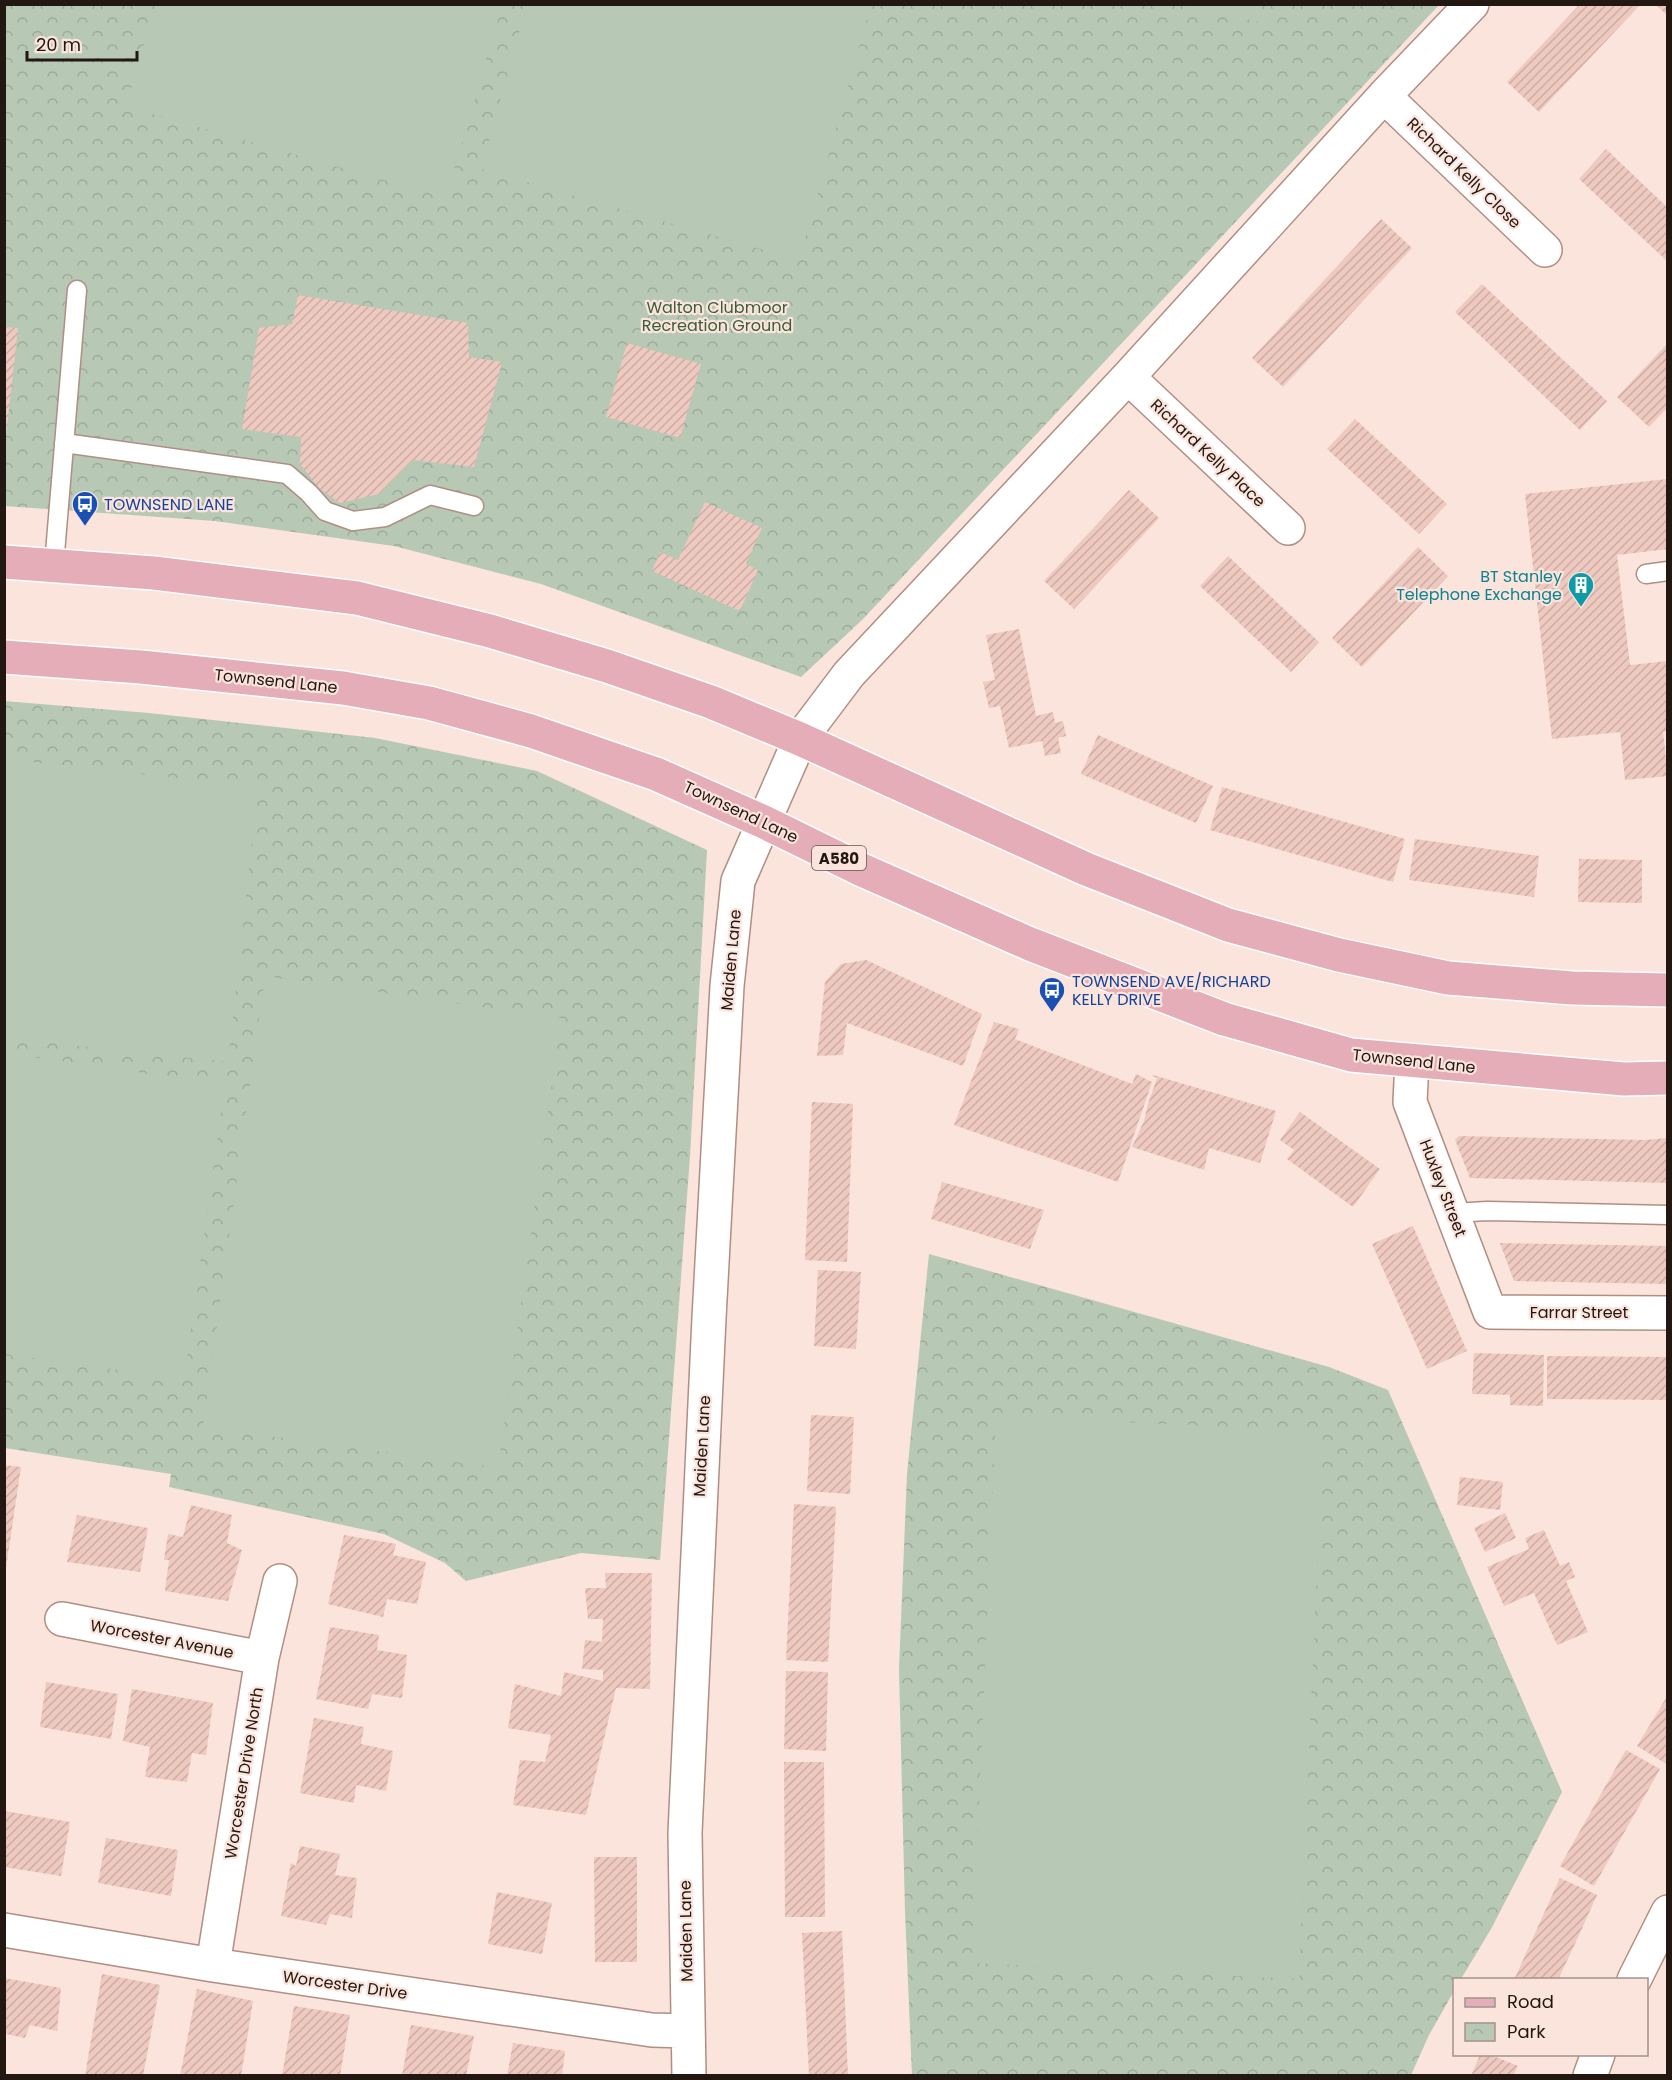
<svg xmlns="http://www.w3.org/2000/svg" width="1672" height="2080" font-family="Poppins,sans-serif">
<defs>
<pattern id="park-crowns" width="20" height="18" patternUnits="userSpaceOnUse" patternTransform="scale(1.5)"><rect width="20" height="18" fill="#b7c8b5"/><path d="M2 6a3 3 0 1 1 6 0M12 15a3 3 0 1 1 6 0" fill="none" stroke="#9dab9b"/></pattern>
<pattern id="building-hatch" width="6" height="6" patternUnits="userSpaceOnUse" patternTransform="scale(1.5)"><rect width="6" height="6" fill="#eec9c0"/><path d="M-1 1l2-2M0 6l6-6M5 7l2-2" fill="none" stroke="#ccaca4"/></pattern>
</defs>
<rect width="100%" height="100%" fill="#fae4dc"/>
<!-- park -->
<path fill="url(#park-crowns)" d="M 4,5 L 1439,5 L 863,619 L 801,677 L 541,584 L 394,546 L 215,521 L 5,506 Z
M 4,701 L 149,713 L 375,738 L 537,771 L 707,850 L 690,1156 L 660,1560 L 581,1553 L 466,1581 L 445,1563 L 384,1534 L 169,1487 L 171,1474 L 5,1448 Z
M 929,1254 L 1329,1367 L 1388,1390 L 1562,1792 L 1491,1929 L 1461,1979 L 1454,1980 L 1454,1991 L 1429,2035 L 1411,2075 L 912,2076 L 905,1911 L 899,1669 L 907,1474 Z"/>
<!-- pitch -->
<path fill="#b7c8b5" d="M 155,5 L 502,5 L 446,198 L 126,106 Z
M 527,5 L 871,5 L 799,260 L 481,169 Z
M 1178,5 L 1263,4 L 1263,5 L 1259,22 Z
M 5,759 L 258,787 L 228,1062 L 5,1038 Z
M 265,976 L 561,1018 L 498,1468 L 203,1427 Z
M 5,1053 L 225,1085 L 184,1379 L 5,1354 Z
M 996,1416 L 1323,1431 L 1299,1979 L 972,1963 Z"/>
<!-- building -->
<path fill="url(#building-hatch)" d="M 1580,4 L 1641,4 L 1539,112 L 1507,82 Z
M 1655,4 L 1668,4 L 1668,16 Z
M 1606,149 L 1668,208 L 1668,262 L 1579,179 Z
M 1381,219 L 1412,248 L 1283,387 L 1252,358 Z
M 1482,284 L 1607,401 L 1580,430 L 1455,312 Z
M 298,295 L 468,323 L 469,357 L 502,362 L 474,467 L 412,460 L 379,494 L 340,503 L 319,488 L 300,464 L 301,437 L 242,429 L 259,328 L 292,324 Z
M 4,327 L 18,328 L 6,436 L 4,436 Z
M 627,343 L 701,364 L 680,438 L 606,417 Z
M 1668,343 L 1668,407 L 1649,427 L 1617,397 Z
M 1355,419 L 1447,504 L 1419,534 L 1327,449 Z
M 1668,479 L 1668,549 L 1617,555 L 1630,665 L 1668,661 L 1668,731 L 1663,732 L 1668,776 L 1625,780 L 1620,732 L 1552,739 L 1525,494 Z
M 1129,490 L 1159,518 L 1074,609 L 1044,581 Z
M 705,502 L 762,528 L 746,564 L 758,570 L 740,611 L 652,571 L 660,552 L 678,560 Z
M 1418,547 L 1448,576 L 1362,667 L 1332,638 Z
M 1228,556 L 1319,642 L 1291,672 L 1200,586 Z
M 1019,629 L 1036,716 L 1053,712 L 1055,723 L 1063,721 L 1066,736 L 1058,738 L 1061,753 L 1045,756 L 1042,741 L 1009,748 L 1000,706 L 989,708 L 983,682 L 995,680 L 986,635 Z
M 1098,735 L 1213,786 L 1196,823 L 1081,774 Z
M 1222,787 L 1405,839 L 1393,882 L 1210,830 Z
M 1415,839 L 1539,856 L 1534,897 L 1409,880 Z
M 1579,859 L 1642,860 L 1642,903 L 1578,902 Z
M 866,960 L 982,1014 L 963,1066 L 847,1023 L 843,1055 L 817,1056 L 825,982 L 841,964 Z
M 994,1022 L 1019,1029 L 1015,1039 L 1132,1084 L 1136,1074 L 1152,1082 L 1118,1182 L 954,1125 Z
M 1153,1075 L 1276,1111 L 1260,1163 L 1209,1148 L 1204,1170 L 1132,1147 L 1144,1121 L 1148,1104 L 1157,1078 L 1152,1076 Z
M 812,1102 L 853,1104 L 847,1262 L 805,1260 Z
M 1300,1112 L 1380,1169 L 1353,1207 L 1287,1159 L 1294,1150 L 1280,1140 Z
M 1459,1136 L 1644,1140 L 1668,1138 L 1668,1183 L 1470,1178 L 1455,1140 Z
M 942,1182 L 1044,1210 L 1030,1249 L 931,1219 Z
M 1413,1226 L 1467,1351 L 1427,1369 L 1372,1244 Z
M 1500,1243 L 1668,1246 L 1668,1284 L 1514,1281 Z
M 818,1270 L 861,1272 L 856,1349 L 814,1346 Z
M 1474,1353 L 1544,1355 L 1543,1406 L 1510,1405 L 1510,1395 L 1472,1394 Z
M 1547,1356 L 1668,1357 L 1668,1400 L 1547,1399 Z
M 811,1415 L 854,1417 L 850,1494 L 807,1491 Z
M 4,1465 L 21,1467 L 6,1568 L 4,1568 Z
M 1460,1477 L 1503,1482 L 1500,1510 L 1457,1505 Z
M 794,1504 L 836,1507 L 828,1662 L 786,1660 Z
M 191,1505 L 232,1515 L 227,1543 L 242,1550 L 228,1601 L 165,1591 L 169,1560 L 164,1560 L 168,1534 L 183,1537 Z
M 1505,1513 L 1516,1538 L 1485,1552 L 1474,1528 Z
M 77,1515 L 148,1528 L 140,1572 L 67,1562 Z
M 1544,1530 L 1560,1566 L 1569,1562 L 1575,1577 L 1566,1581 L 1588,1632 L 1557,1645 L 1534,1593 L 1504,1606 L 1487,1567 L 1529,1549 L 1525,1538 Z
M 344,1535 L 396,1544 L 393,1555 L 426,1562 L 417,1604 L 387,1599 L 383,1617 L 328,1604 Z
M 605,1573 L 652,1573 L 650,1689 L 616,1688 L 586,1815 L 513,1805 L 520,1760 L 545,1762 L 551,1735 L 508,1728 L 515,1684 L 561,1696 L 564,1672 L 603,1681 L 603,1670 L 582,1669 L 585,1640 L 602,1642 L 603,1619 L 588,1619 L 585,1588 L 606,1588 Z
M 330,1627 L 379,1635 L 377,1650 L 407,1655 L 402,1698 L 372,1694 L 368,1709 L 316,1699 Z
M 786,1671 L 828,1672 L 826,1751 L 784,1749 Z
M 46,1682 L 118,1694 L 111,1739 L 40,1727 Z
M 132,1689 L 213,1703 L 206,1755 L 192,1753 L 187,1782 L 145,1777 L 150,1747 L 123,1741 Z
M 1668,1695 L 1668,1765 L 1637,1746 Z
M 314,1718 L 364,1727 L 361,1744 L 393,1751 L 386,1791 L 356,1785 L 354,1803 L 300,1793 Z
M 1626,1750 L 1660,1769 L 1594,1886 L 1560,1866 Z
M 784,1762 L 824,1762 L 825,1917 L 785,1917 Z
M 4,1811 L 70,1822 L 61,1876 L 4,1867 Z
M 106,1838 L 178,1850 L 171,1896 L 98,1883 Z
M 300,1846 L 340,1854 L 335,1875 L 357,1878 L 352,1918 L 330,1914 L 326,1925 L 281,1916 L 291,1863 L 296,1866 Z
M 594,1857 L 637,1857 L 637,1962 L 595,1962 Z
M 1560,1878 L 1597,1895 L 1579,1935 L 1558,1980 L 1514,1980 Z
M 497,1892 L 552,1903 L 542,1954 L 488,1944 Z
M 842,1931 L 848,2076 L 809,2076 L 802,1933 Z
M 102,1974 L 160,1985 L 143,2076 L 85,2076 Z
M 4,1978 L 61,1988 L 57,2031 L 30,2025 L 25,2038 L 6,2034 Z
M 197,1989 L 253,2001 L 241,2076 L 180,2076 Z
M 294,2006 L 350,2015 L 340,2076 L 282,2076 Z
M 411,2025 L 474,2036 L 466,2076 L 402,2076 Z
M 513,2043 L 565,2051 L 562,2076 L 537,2074 L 537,2076 L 507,2076 Z
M 1480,2055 L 1491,2055 L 1518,2066 L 1513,2076 L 1471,2076 Z"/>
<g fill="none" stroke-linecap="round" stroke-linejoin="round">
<!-- lane casing -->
<g stroke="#b08f82" stroke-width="21">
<path id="lane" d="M 64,443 L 287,474 L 309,493 L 325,511 L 353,521 L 385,517 L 430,495 L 474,506
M 54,565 L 77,290
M 1646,574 L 1668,571
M 1453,1213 L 1487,1211 L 1668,1215"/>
</g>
<!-- street casing -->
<g stroke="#b08f82" stroke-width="36">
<path id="street" d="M 1384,96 L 1545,250
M 1128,377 L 1288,528
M 1412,1061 L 1410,1102 L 1490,1312 L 1668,1313
M 62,1619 L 262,1658
M 4,1930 L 213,1965 L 652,2030 L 687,2031
M 213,1965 L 262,1658 L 280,1581
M 1634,1980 L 1668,1912
M 689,2076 L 685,1833 L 709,1318 L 727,986 L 738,881 L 800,739 L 849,674 L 1128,377 L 1384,96 L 1472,4
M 1590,2076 L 1598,2054"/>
</g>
<!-- primary casing -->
<g stroke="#fff" stroke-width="36">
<path id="primary" d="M 4,562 L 154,573 L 357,598 L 490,631 L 607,666 L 711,702 L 800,739 L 1086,869 L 1228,925 L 1339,955 L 1448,978 L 1572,988 L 1668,990
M 4,657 L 141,667 L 343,688 L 429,703 L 531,731 L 656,774 L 764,822 L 862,870 L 1030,944 L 1224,1019 L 1351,1055 L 1624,1079 L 1668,1078"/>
</g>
<!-- lane -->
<use href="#lane" stroke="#fff" stroke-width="18"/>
<!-- street -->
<use href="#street" stroke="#fff" stroke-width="33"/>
<!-- primary -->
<use href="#primary" stroke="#e5adb8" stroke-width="33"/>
</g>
<!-- icons -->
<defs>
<g id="bus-pin" transform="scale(1.35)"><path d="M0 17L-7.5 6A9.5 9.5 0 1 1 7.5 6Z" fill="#1a4fb4" stroke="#fae4dc"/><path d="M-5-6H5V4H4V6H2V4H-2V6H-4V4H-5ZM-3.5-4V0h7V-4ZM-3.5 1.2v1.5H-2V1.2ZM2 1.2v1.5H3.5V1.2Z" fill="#fff"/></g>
<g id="building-pin" transform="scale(1.35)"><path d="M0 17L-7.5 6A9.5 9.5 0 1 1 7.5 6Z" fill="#0f9aa8" stroke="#fae4dc"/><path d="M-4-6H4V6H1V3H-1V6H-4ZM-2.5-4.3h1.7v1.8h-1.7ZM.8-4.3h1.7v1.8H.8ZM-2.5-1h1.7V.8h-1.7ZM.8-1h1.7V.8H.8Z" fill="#fff"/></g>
</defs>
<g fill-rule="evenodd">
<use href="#bus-pin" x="85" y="504"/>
<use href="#building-pin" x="1581" y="585"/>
<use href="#bus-pin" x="1052" y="990"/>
</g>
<g text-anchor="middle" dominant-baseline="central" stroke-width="4.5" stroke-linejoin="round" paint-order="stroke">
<!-- shield labels -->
<rect fill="#fae4dc" stroke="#64544f" stroke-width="1.5" x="812" y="846" width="54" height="24" rx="4.5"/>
<g font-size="15" font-weight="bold" fill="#231712">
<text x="839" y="858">A580</text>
</g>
<!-- street labels -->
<g font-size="16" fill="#231712" stroke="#fae4dc">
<text transform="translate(1464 173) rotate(44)">Richard Kelly Close</text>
<text transform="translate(1208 453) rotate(43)">Richard Kelly Place</text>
<text transform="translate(276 681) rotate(6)">Townsend Lane</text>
<text transform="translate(741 812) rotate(25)">Townsend Lane</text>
<text transform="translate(731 960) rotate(-85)">Maiden Lane</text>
<text transform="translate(1414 1061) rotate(6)">Townsend Lane</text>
<text transform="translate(1443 1188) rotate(69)">Huxley Street</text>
<text x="1579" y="1312">Farrar Street</text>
<text transform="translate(702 1446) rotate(-87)">Maiden Lane</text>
<text transform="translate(162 1639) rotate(11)">Worcester Avenue</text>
<text transform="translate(244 1773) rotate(-81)">Worcester Drive North</text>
<text transform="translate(686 1931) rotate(-91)">Maiden Lane</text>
<text transform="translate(345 1985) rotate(8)">Worcester Drive</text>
</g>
<!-- park labels -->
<g font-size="16" fill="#395e38" stroke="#fae4dc">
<text x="717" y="307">Walton Clubmoor<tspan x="717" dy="18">Recreation Ground</tspan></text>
</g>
<!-- transit labels -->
<g font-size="16" fill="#164399" stroke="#fae4dc" text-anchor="start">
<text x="104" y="504">TOWNSEND LANE</text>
<text x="1072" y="981">TOWNSEND AVE/RICHARD<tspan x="1072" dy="18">KELLY DRIVE</tspan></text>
</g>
<!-- culture labels -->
<g font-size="16" fill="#0d838f" stroke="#fae4dc" text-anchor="end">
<text x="1562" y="576">BT Stanley<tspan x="1562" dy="18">Telephone Exchange</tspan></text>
</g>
</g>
<!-- border -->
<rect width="1672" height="2080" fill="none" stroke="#231712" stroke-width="12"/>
<!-- legend -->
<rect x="1453" y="1978" width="195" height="78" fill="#fae4dc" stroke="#a4928b" stroke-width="1.5"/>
<rect x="1465" y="1998" width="30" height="9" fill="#e5adb8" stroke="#a4928b" stroke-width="1.5"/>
<text x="1507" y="2008" font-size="18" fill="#231712">Road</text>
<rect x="1465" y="2023" width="30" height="18" fill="url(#park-crowns)" stroke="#a4928b" stroke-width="1.5"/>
<text x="1507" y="2038" font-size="18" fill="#231712">Park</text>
<!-- scale -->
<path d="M27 51v9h110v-9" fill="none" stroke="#231712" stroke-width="3"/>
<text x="36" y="51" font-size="18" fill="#231712" stroke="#fae4dc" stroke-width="4.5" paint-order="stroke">20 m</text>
</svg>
